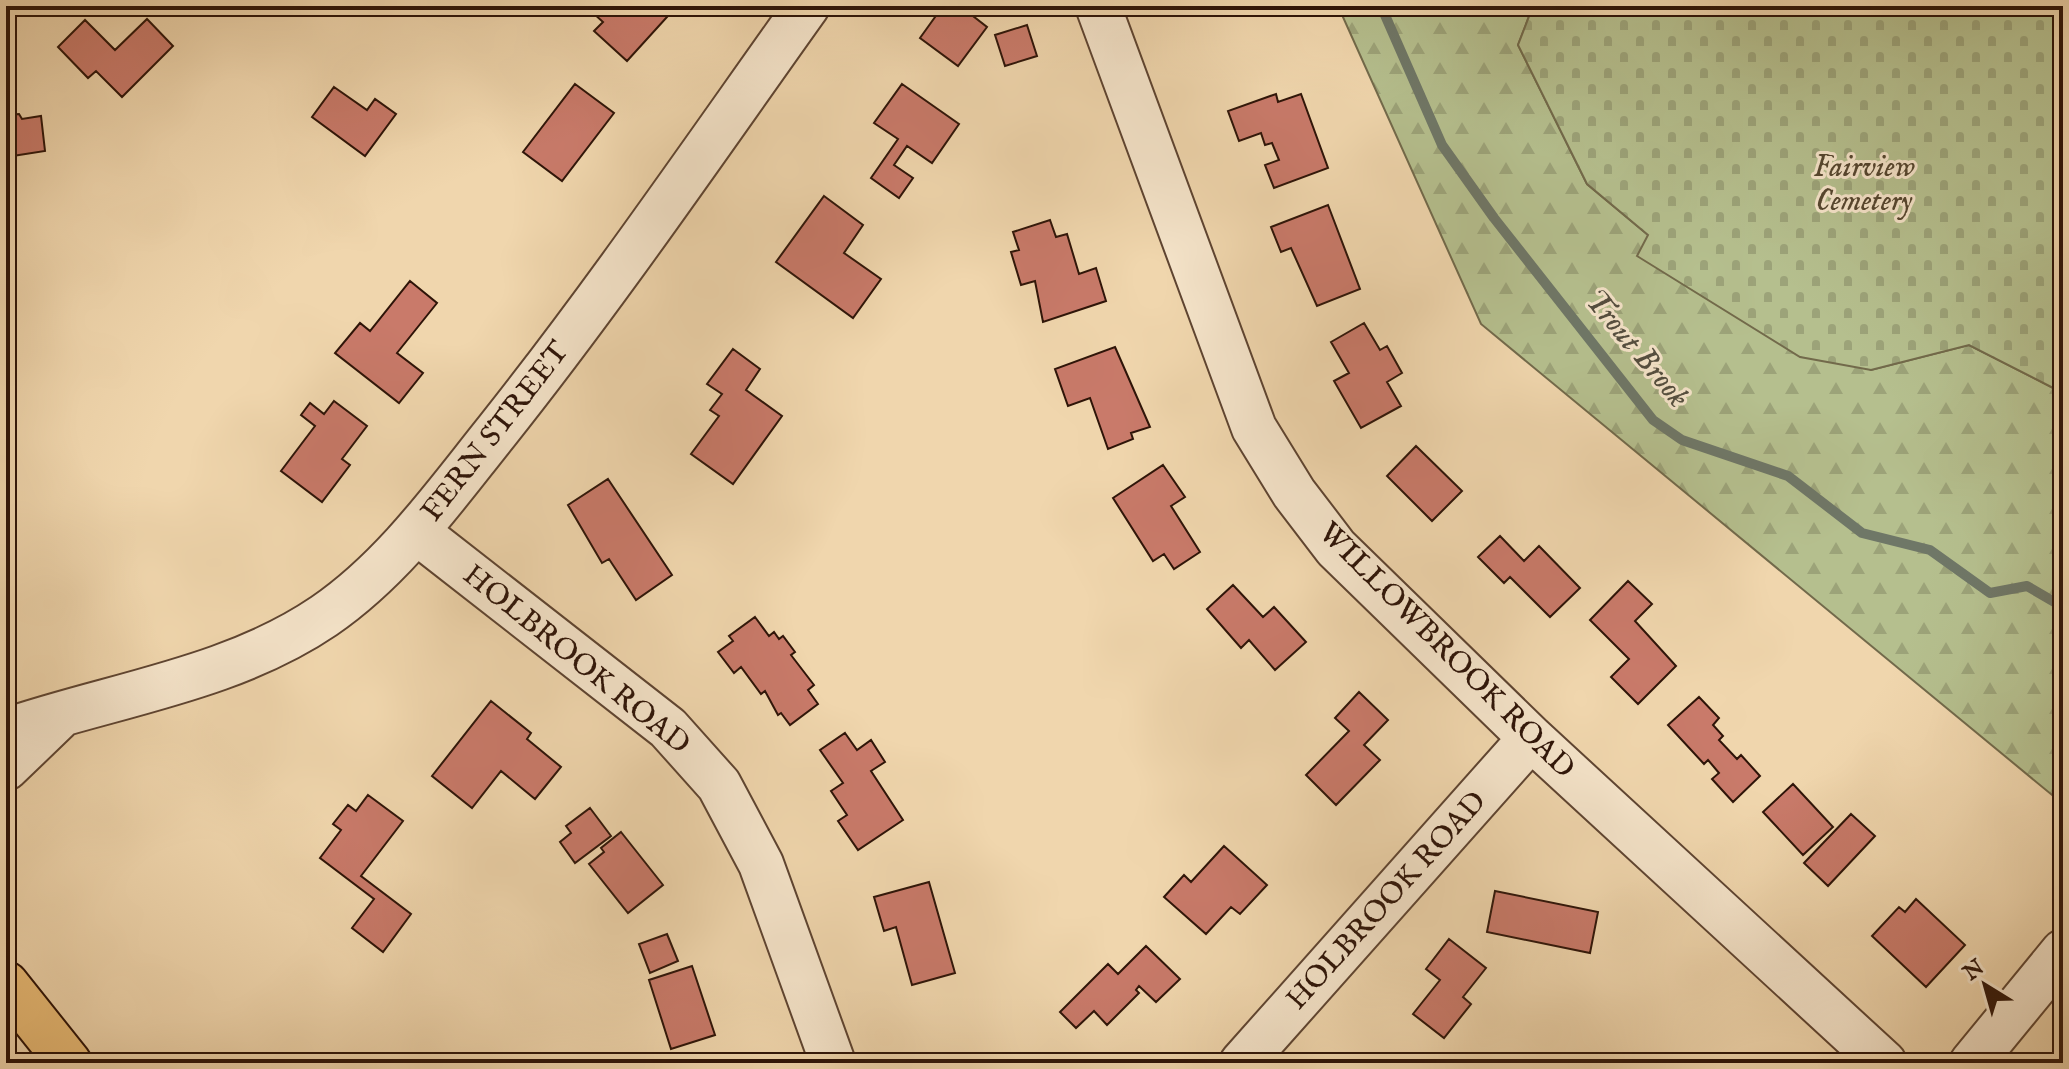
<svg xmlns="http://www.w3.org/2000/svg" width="2069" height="1069" font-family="'IM FELL English',serif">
<defs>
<pattern id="forest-firs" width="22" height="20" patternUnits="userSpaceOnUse" patternTransform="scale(2)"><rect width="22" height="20" fill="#b5bf8e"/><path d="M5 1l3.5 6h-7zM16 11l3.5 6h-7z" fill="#9ca379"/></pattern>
<pattern id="cemetery-stones" width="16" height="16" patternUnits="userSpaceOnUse" patternTransform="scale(2)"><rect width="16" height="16" fill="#b5bf8e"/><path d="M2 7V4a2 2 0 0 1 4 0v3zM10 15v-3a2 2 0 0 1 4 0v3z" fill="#9ca379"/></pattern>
</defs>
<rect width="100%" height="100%" fill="#f0d6ad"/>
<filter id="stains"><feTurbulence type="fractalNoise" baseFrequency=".0025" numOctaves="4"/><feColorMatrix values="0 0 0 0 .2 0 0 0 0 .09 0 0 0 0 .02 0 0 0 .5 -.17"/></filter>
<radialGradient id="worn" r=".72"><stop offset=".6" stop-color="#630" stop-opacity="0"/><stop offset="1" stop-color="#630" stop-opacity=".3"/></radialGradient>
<!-- forest -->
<path fill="url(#forest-firs)" stroke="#726a4b" stroke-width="2" d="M 1338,6 L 1533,6 L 1518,45 L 1587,184 L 1648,235 L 1871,370 L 1969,345 L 2063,393 L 2063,804 L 1481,324 Z"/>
<!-- cemetery -->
<path fill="url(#cemetery-stones)" stroke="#726a4b" stroke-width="2" d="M 1533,6 L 2063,6 L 2063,393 L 1969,345 L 1871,370 L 1800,357 L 1637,256 L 1648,235 L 1587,184 L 1518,45 Z"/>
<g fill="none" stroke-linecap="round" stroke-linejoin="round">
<!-- stream -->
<path stroke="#6f7767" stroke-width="10" d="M 1381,6 L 1442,145 L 1494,218 L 1653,420 L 1682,440 L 1788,476 L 1862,533 L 1930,550 L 1990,593 L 2027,586 L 2063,607"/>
</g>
<!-- building -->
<path fill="#c97a6a" stroke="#2e1408" stroke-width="2" d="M 599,6 L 677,6 L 627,61 L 594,31 L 603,22 L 593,13 Z
M 943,6 L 981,6 L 973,16 L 987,27 L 958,66 L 920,38 Z
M 147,19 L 173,46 L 122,97 L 96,71 L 88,78 L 58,47 L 85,20 L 115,50 Z
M 1027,25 L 1037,56 L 1005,66 L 995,35 Z
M 575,84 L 614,113 L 562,181 L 523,152 Z
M 902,84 L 959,124 L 932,163 L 907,146 L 894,165 L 913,178 L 899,198 L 871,178 L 898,139 L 874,123 Z
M 334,87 L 367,110 L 375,99 L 396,114 L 365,156 L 312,117 Z
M 1276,94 L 1278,102 L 1301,94 L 1328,168 L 1274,188 L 1265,165 L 1279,160 L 1272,143 L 1265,145 L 1261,133 L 1239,141 L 1228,111 Z
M 19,114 L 22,119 L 41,116 L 45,151 L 6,157 L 6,115 Z
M 824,196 L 863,225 L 844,253 L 881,279 L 853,318 L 776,262 Z
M 1328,205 L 1360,289 L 1317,306 L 1291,248 L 1281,252 L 1271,227 Z
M 1050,220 L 1056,237 L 1067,234 L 1079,274 L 1096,268 L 1106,301 L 1043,322 L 1035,281 L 1021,285 L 1011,252 L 1019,250 L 1013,232 Z
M 410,281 L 437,303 L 397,353 L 423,373 L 399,403 L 335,353 L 360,323 L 370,331 Z
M 1364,323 L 1380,350 L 1387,346 L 1402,373 L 1387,382 L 1401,406 L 1361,428 L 1334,381 L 1349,373 L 1331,342 Z
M 1115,347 L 1150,427 L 1131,433 L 1133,439 L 1108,449 L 1090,398 L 1068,406 L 1055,369 Z
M 733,349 L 760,369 L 746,390 L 782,416 L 733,484 L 691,454 L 719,416 L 710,410 L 722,394 L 707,384 Z
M 334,401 L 367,426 L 342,459 L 350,465 L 322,502 L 281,471 L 315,426 L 301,415 L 310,403 L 324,414 Z
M 1416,446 L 1462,491 L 1432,521 L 1387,476 Z
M 1163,465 L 1185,497 L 1171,506 L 1200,552 L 1174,569 L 1164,554 L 1153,561 L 1113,498 Z
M 608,479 L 672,575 L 636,600 L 609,559 L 602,563 L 568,505 Z
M 1500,536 L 1524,561 L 1539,546 L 1580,588 L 1550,617 L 1510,577 L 1504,583 L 1478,557 Z
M 1628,581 L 1652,604 L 1635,621 L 1676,666 L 1638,704 L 1611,677 L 1629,659 L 1590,620 Z
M 1233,585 L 1263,617 L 1274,607 L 1306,642 L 1275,670 L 1249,640 L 1241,648 L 1207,609 Z
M 755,617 L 769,636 L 774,632 L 779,639 L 783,636 L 795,652 L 791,655 L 814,685 L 808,690 L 818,704 L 790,725 L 781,713 L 778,715 L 765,691 L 761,694 L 741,667 L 734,673 L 718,652 L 733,641 L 729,636 Z
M 1359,692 L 1388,720 L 1364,745 L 1380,760 L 1336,805 L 1306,775 L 1349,731 L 1335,718 Z
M 1699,697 L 1719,718 L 1713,725 L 1723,736 L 1719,740 L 1737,759 L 1741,755 L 1760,776 L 1733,802 L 1712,779 L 1719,773 L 1708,760 L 1704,764 L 1668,725 Z
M 491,701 L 531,733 L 527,739 L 561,767 L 535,799 L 501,771 L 472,808 L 432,776 Z
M 845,733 L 857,750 L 871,740 L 885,762 L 871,771 L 903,820 L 858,850 L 838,821 L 847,815 L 831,791 L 843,783 L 820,750 Z
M 1793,784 L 1833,827 L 1803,855 L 1763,812 Z
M 368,795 L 403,821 L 361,876 L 411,914 L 383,952 L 352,928 L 374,899 L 320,858 L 341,830 L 333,824 L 348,805 L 356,811 Z
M 590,808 L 611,836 L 575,863 L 560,842 L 571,833 L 566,826 Z
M 1851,814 L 1875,836 L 1828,886 L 1804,863 Z
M 621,832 L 663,885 L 628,913 L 589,864 L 604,852 L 601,848 Z
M 1224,846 L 1267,885 L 1240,914 L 1231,907 L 1206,934 L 1164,897 L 1184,875 L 1191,882 Z
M 929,882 L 955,973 L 912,985 L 896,927 L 884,931 L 874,897 Z
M 1495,891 L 1598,912 L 1590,953 L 1487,932 Z
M 1916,899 L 1965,945 L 1926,987 L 1872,936 L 1899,907 L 1905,912 Z
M 667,934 L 678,961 L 650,973 L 639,944 Z
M 1449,939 L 1486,968 L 1463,997 L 1471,1004 L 1444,1038 L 1413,1014 L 1440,980 L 1426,969 Z
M 1146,946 L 1180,979 L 1156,1002 L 1139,986 L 1136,990 L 1139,993 L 1107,1025 L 1094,1011 L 1076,1028 L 1060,1012 L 1108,964 L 1118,974 Z
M 692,966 L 715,1035 L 671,1049 L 649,980 Z"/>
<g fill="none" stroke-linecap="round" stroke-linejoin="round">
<!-- minor casing -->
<g stroke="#5e4431" stroke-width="48">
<path id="minor" d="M 1098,6 L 1254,428 L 1294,493 L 1336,548 L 1531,738 L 1884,1063
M 417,532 L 668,728 L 719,785 L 761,864 L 833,1063
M 6,731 C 111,695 230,680 324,616 C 394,568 444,497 497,431 C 606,294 705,149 807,6
M 6,768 L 59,717
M 1242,1063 L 1531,738
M 1972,1063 L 2063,952"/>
</g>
<!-- major casing -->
<g stroke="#2e1408" stroke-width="48">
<path id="major" d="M 6,984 L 69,1063"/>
</g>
<!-- minor -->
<use href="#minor" stroke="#f5e4ca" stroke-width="44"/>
<!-- major -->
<use href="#major" stroke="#e8bb76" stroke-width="44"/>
</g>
<g text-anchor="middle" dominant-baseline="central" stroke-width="6" stroke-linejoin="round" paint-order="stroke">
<!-- park labels -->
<g font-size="30" font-style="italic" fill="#564730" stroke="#f5e4ca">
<text x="1864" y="168">Fairview<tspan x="1864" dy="34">Cemetery</tspan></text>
</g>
<!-- street labels -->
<g font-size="30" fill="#2e1408" stroke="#f5e4ca">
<text transform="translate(496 432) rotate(-52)">FERN STREET</text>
<text transform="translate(1446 651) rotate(45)">WILLOWBROOK ROAD</text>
<text transform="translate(576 660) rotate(39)">HOLBROOK ROAD</text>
<text transform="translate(1387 901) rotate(-48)">HOLBROOK ROAD</text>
</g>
<!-- water labels -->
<g font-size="32" font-style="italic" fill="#544e3f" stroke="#f5e4ca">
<text transform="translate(1636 349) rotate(50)">Trout Brook</text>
</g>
</g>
<!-- margin -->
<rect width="2069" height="1069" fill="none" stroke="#f0d6ad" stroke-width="32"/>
<rect x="8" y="8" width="2053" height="1053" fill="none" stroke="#2e1408" stroke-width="4"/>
<rect x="16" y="16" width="2037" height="1037" fill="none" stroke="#2e1408" stroke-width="2"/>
<!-- north arrow -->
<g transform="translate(1985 985) rotate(323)" stroke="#f5e4ca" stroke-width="6" paint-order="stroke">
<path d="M0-6L14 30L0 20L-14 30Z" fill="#2e1408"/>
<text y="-12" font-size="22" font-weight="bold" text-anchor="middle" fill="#2e1408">N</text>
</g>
<rect width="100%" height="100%" filter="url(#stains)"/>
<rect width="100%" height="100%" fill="url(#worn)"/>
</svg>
